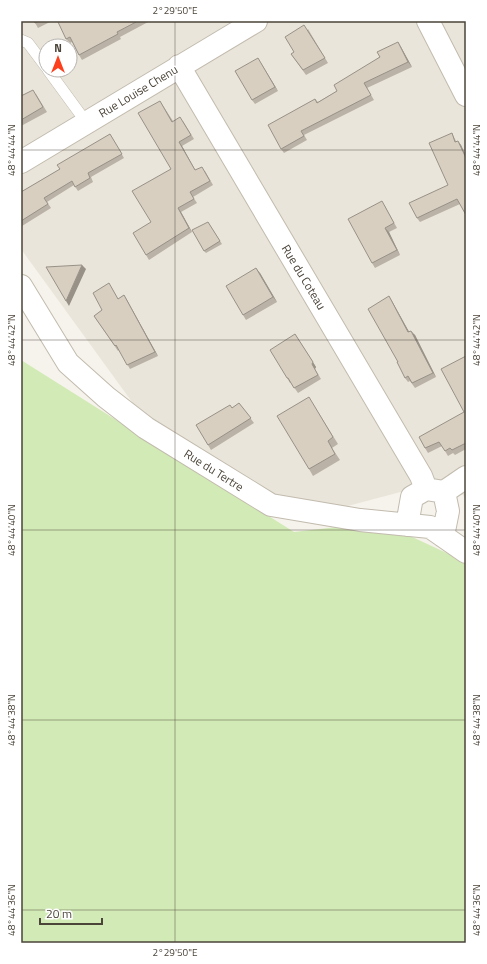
<svg xmlns="http://www.w3.org/2000/svg" width="487" height="964" font-family="'Titillium Web',sans-serif">
<rect width="100%" height="100%" fill="#f6f3ec"/>
<!-- residential -->
<path fill="#eae5da" fill-rule="evenodd" d="M 21,21 L 466,21 L 466,500 L 463,495 L 412,489 L 306,517 L 140,413 L 21,249 ZM 46,46 L 70,46 L 70,70 L 46,70 Z"/>
<!-- green -->
<path fill="#d2eab5" d="M 21,360 L 294,532 L 380,522 L 466,562 L 466,943 L 21,943 Z"/>
<g fill="none" stroke-linecap="round" stroke-linejoin="round">
<!-- service casing -->
<g stroke="#c2bbae" stroke-width="12">
<path id="service" d="M 21,40 L 28,43 L 46,67
M 48,70 L 86,122"/>
</g>
<!-- minor casing -->
<g stroke="#c2bbae" stroke-width="24">
<path id="minor" d="M 428,21 L 466,95
M 179,66 L 421,476 L 426,489
M 21,162 L 256,21
M 21,286 L 68,363 L 106,397 L 146,428 L 271,505 L 360,520 L 430,527 L 466,552
M 444,492 L 466,477
M 407,525 L 412,497 L 426,489 L 444,492 L 448,511 L 443,536"/>
</g>
<!-- service -->
<use href="#service" stroke="#fff" stroke-width="11"/>
<!-- minor -->
<use href="#minor" stroke="#fff" stroke-width="22"/>
</g>
<!-- wall -->
<path fill="#bab2a6" d="M 34,21 L 52,21 L 38,28 Z
M 59,21 L 150,21 L 120,37 L 121,39 L 82,60 L 79,55 L 72,42 L 70,43 L 66,39 Z
M 308,29 L 328,63 L 306,75 L 291,54 L 294,52 Z
M 398,42 L 401,47 L 412,67 L 367,88 L 374,100 L 304,135 L 307,140 L 284,153 L 281,149 L 315,99 L 318,102 L 337,91 Z
M 261,63 L 278,91 L 255,104 L 252,100 Z
M 36,94 L 47,112 L 21,126 L 21,96 Z
M 160,101 L 173,121 L 183,121 L 194,139 L 182,146 L 195,170 L 205,171 L 213,185 L 193,197 L 197,203 L 181,212 L 192,232 L 149,260 L 146,255 L 151,222 L 171,169 Z
M 452,133 L 456,141 L 461,145 L 466,156 L 466,215 L 460,204 L 420,222 L 417,218 L 448,185 Z
M 110,134 L 124,158 L 91,177 L 93,182 L 78,191 L 74,185 L 47,202 L 51,208 L 22,226 L 21,224 L 21,192 L 60,169 Z
M 385,206 L 397,228 L 389,232 L 400,255 L 375,268 L 372,263 Z
M 208,222 L 222,244 L 206,253 L 204,251 Z
M 260,273 L 277,302 L 246,320 L 243,315 Z
M 112,288 L 118,299 L 124,295 L 127,300 L 158,356 L 130,369 L 119,350 L 118,351 L 94,316 L 102,310 Z
M 389,296 L 409,332 L 415,335 L 436,377 L 415,388 L 410,381 L 408,382 L 405,378 L 398,362 Z
M 295,334 L 316,367 L 315,369 L 321,379 L 298,393 L 291,383 L 290,383 L 287,378 Z
M 466,357 L 466,449 L 455,455 L 453,453 L 448,456 L 442,446 L 428,453 L 425,448 L 464,412 Z
M 239,403 L 254,423 L 211,450 L 208,445 L 232,408 Z
M 313,404 L 338,444 L 332,448 L 340,460 L 313,476 L 309,469 Z"/>
<!-- shaded-wall -->
<path fill="#979187" d="M 398,42 L 401,47 L 412,67 L 408,62 Z
M 258,58 L 261,63 L 278,91 L 275,87 Z
M 458,141 L 461,145 L 466,156 L 466,158 Z
M 179,142 L 182,146 L 198,175 L 195,170 Z
M 178,208 L 181,212 L 192,232 L 189,228 Z
M 385,228 L 389,232 L 400,255 L 397,250 Z
M 82,265 L 86,269 L 69,306 L 66,301 Z
M 256,268 L 260,273 L 277,302 L 273,297 Z
M 124,295 L 127,300 L 158,356 L 155,352 Z
M 389,296 L 392,301 L 412,337 L 408,332 Z
M 411,331 L 415,335 L 436,377 L 433,373 Z
M 295,334 L 316,367 L 315,369 L 321,379 L 312,364 Z"/>
<!-- building -->
<path fill="#d8cfc1" stroke="#979187" d="M 34,21 L 39,21 L 35,23 Z
M 59,21 L 138,21 L 117,32 L 118,34 L 79,55 L 70,37 L 66,39 L 58,22 Z
M 304,25 L 325,58 L 303,70 L 291,54 L 294,52 L 285,37 Z
M 398,42 L 408,62 L 364,83 L 371,95 L 301,131 L 304,136 L 281,149 L 268,125 L 315,99 L 317,103 L 337,91 L 334,85 L 380,57 L 377,52 Z
M 258,58 L 275,87 L 252,100 L 235,71 Z
M 33,90 L 43,107 L 21,120 L 21,96 Z
M 160,101 L 172,122 L 180,117 L 191,135 L 179,142 L 195,170 L 202,167 L 210,181 L 190,192 L 194,199 L 178,208 L 189,228 L 146,255 L 133,233 L 151,222 L 132,191 L 171,169 L 138,113 Z
M 452,133 L 455,142 L 458,141 L 466,158 L 466,215 L 457,199 L 417,218 L 409,203 L 448,185 L 429,143 Z
M 110,134 L 122,154 L 88,173 L 90,178 L 75,187 L 72,181 L 44,198 L 48,204 L 21,221 L 21,192 L 60,169 L 57,165 Z
M 382,201 L 394,223 L 385,228 L 397,250 L 372,263 L 348,219 Z
M 208,222 L 220,241 L 204,251 L 192,230 Z
M 82,265 L 66,301 L 46,267 Z
M 256,268 L 273,297 L 243,315 L 226,286 Z
M 109,283 L 118,299 L 124,295 L 155,352 L 127,365 L 116,345 L 115,346 L 94,316 L 102,310 L 93,293 Z
M 389,296 L 408,332 L 411,331 L 433,373 L 412,383 L 408,376 L 405,378 L 397,362 L 398,362 L 368,309 Z
M 295,334 L 313,362 L 312,364 L 318,375 L 294,388 L 288,378 L 287,378 L 270,350 Z
M 466,356 L 466,443 L 452,450 L 450,448 L 445,451 L 439,442 L 425,448 L 419,437 L 464,412 L 441,369 Z
M 309,397 L 333,437 L 328,441 L 335,454 L 309,469 L 277,416 Z
M 239,403 L 251,418 L 208,445 L 196,425 L 230,405 L 232,408 Z"/>
<!-- ticks -->
<path fill="none" stroke="#4b4439" stroke-width="1" stroke-opacity="0.45" d="M 175,21 L 175,943M 21,150 L 466,150M 21,340 L 466,340M 21,530 L 466,530M 21,720 L 466,720M 21,910 L 466,910"/>
<g text-anchor="middle" dominant-baseline="central" stroke-width="3" stroke-linejoin="round" paint-order="stroke">
<!-- street labels -->
<g font-size="12" fill="#4b4439" stroke="#fff">
<text transform="translate(138 91) rotate(-31)">Rue Louise Chenu</text>
<text transform="translate(304 277) rotate(59)">Rue du Coteau</text>
<text transform="translate(214 470) rotate(32)">Rue du Tertre</text>
</g>
</g>
<!-- border -->
<rect width="487" height="964" fill="none" stroke="#ffffff" stroke-width="44"/>
<!-- north arrow -->
<g transform="translate(58 58)"><circle r="19" fill="#ffffff" stroke="#b7b4b0"/>
<path d="M0-3L7 15L0 10L-7 15Z" fill="#fc3f1d"/>
<text y="-6" font-size="11" font-weight="bold" text-anchor="middle" fill="#4b4439">N</text>
</g>
<!-- scale -->
<path d="M40 918v6h62v-6" fill="none" stroke="#4b4439" stroke-width="2"/>
<text x="46" y="918" font-size="12" fill="#4b4439" stroke="#ffffff" stroke-width="3" paint-order="stroke">20 m</text>
<rect x="22" y="22" width="443" height="920" fill="none" stroke="#4b4439" stroke-width="1.5"/>
<g font-size="10" text-anchor="middle" fill="#4b4439">
<text x="175" y="14">2°29'50"E</text>
<text transform="translate(11 150) rotate(-90)" y="4">48°44'44"N</text>
<text transform="translate(476 150) rotate(-90)" y="4">48°44'44"N</text>
<text transform="translate(11 340) rotate(-90)" y="4">48°44'42"N</text>
<text transform="translate(476 340) rotate(-90)" y="4">48°44'42"N</text>
<text transform="translate(11 530) rotate(-90)" y="4">48°44'40"N</text>
<text transform="translate(476 530) rotate(-90)" y="4">48°44'40"N</text>
<text transform="translate(11 720) rotate(-90)" y="4">48°44'38"N</text>
<text transform="translate(476 720) rotate(-90)" y="4">48°44'38"N</text>
<text transform="translate(11 910) rotate(-90)" y="4">48°44'36"N</text>
<text transform="translate(476 910) rotate(-90)" y="4">48°44'36"N</text>
<text x="175" y="956">2°29'50"E</text>
</g>
</svg>
